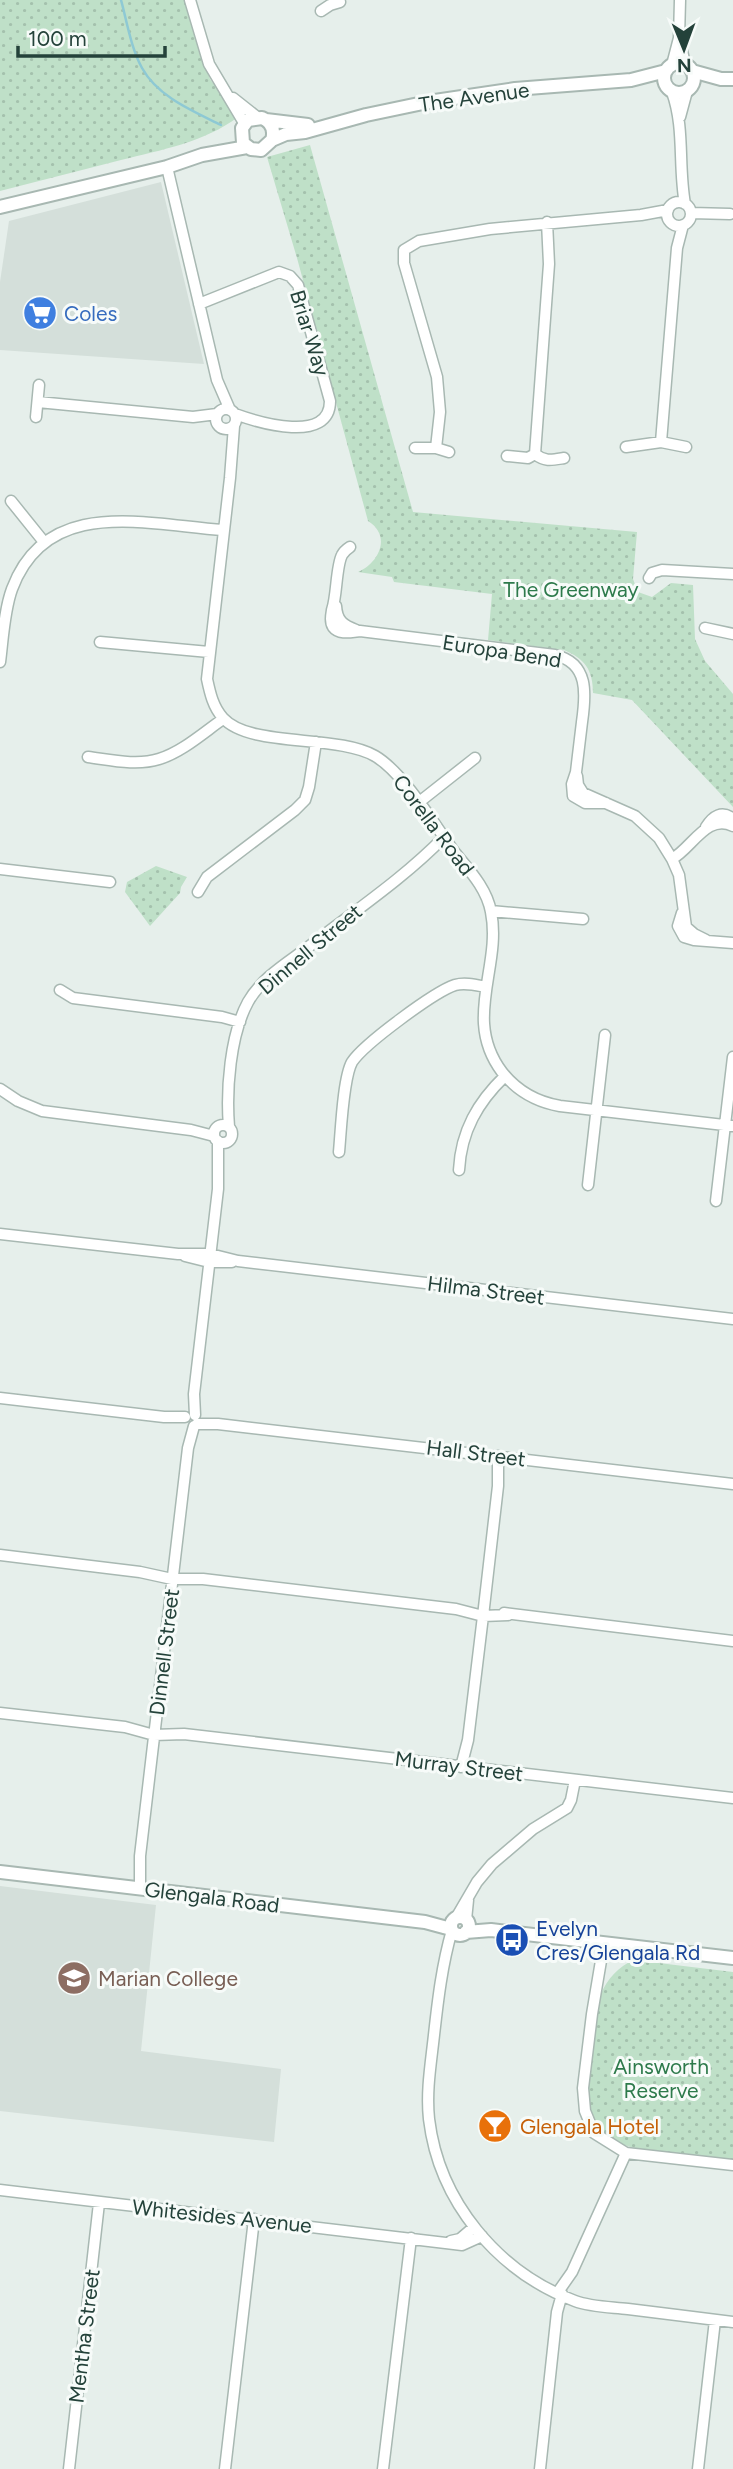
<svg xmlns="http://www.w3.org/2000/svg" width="733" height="2469" font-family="Figtree,sans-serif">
<defs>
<pattern id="park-dots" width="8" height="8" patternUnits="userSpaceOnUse" patternTransform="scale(1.75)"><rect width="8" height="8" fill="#bfe0c8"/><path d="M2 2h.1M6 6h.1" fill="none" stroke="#a4c1ad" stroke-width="1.8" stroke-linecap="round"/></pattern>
</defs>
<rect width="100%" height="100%" fill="#e6efeb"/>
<!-- built -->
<path fill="#d4dfda" d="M 161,182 L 204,364 L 0,350 L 0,282 L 9,221 Z
M 0,1886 L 156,1905 L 141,2051 L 281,2069 L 274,2142 L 0,2111 Z"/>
<!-- park -->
<path fill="url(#park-dots)" d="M 0,0 L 185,0 L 200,52 L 210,79 L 238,117 C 205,142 161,150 121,160 C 81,170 40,181 0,191 Z
M 310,145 L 413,512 L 637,532 L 633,579 L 638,592 L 652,597 L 671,583 L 693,585 L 695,639 L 705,661 L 733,694 L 733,807 L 632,700 L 593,693 C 593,670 585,659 564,650 L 488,640 L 492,594 L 394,582 L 392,577 L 358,572 C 379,563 392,536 368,521 L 297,258 L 267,157 Z
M 156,866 L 187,877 L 181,887 L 180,893 L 150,926 L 125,892 L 127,882 Z
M 634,1960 L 733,1972 L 733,2160 C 700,2156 633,2155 608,2137 C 598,2130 591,2117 589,2105 C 586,2087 594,2011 601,1994 C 607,1979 619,1966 634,1960 Z"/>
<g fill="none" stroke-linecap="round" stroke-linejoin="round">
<!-- stream -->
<path stroke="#8ec9d4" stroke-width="2.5" d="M 121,0 C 127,22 131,48 142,68 C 158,97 193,111 221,125"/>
<!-- minor casing -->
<g stroke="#a8b8b2" stroke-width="13">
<path id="minor" d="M 190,0 L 209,64 L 244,123
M 321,11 L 330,5 L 340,2
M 680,42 L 685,64
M 672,65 L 679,38 L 680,0
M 672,92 C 685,128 678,166 685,204
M 233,98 L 257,117
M 680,117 L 687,91
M 167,167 L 217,380 L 230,410
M667 214a12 12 0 1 1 24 0a12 12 0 1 1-24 0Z
M 691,213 L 730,214
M 547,222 L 549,264 L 535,454 C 545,462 552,460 564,458
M 199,304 L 279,272 L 290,276 L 298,285 L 330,401 C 330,444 260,423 235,414
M 38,402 L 193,417 L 217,414
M216 419a10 10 0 1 1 20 0a10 10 0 1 1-20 0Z
M 36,417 L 39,385
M 234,426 L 230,478 L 207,679 C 210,693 213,707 223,718 C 250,748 337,734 375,756 C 404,773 435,826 456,854 C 470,871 487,889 491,912 C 502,967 462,1019 502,1072 C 517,1091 537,1102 560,1106 L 733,1126
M 661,442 L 677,248 L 683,225
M 626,447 L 661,442 L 686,447
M 415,448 L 436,448 L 449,452
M 436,448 L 440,412 L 437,377 L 404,263 L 404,250 L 419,241 L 490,229 L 641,215 L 668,210
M 507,456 L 528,458 L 535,454
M 11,501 L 44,542
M 350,547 C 347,549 344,551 342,555 C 336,566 337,596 332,610 C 331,616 330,622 333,627 C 339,635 351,632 360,631 L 555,655 C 589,663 586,694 582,722 C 580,739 578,756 576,772 L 572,784 L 573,796 L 585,803 L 606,803
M 649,578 L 652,573 L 662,570 L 733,574
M 336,606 C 337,621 343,625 356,630
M 705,628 L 733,634
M 100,642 L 209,652
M 0,662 C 3,639 4,611 12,589 C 47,495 147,525 223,530
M 88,757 C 111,760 137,766 159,759 C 182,752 203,733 223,719
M 577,776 L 578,785 L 583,793 L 635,816 L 659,838 L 672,859 L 679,875 L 686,927 L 694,934 L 706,940
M 418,803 L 475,758
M 706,827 C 713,816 722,810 733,819
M 672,859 C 692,848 707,813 733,826
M 0,869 L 110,882
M 198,892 L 207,877 L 295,810 L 305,800 L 309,787 L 316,742
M 491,911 L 583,919
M 682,913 L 678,926 L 684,937 L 694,940 L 733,943
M 60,990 L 73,998 L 222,1017 L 240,1022
M 0,1089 L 18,1101 L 42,1111 L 191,1130 L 214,1136
M214 1134a9 9 0 1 1 18 0a9 9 0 1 1-18 0Z
M 229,1127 C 226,1090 230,1035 248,1002 C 262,977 289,962 311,945 C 356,910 404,878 444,837
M 339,1152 C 341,1131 343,1078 352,1062 C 364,1044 434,992 455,985 C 465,982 476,985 486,987
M 459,1170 C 461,1131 478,1102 505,1076
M 588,1185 L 605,1035
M 716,1201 L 733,1057
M 0,1234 L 178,1254 L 210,1254 L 238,1261 L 733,1319
M 185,1256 L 209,1262 L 232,1262
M 0,1398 L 164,1417 L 185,1417
M 195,1415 L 194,1394 L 218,1189 L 218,1141
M 197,1424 L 218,1424 L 733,1484
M 0,1555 L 140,1572 L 172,1579 L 203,1579 L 456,1609 L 483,1616 L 508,1615
M 504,1613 L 733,1641
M 0,1713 L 125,1727 L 154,1735 L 184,1734 L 733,1798
M 461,1767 L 468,1740 L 483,1616 L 498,1486 L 498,1456
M 140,1888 L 140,1856 L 188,1448 L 194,1426
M 456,1918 L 477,1882 L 492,1864 L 533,1829 L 567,1808 L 571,1800 L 575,1780
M 466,1920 L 468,1900
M 452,1930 C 442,1965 438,1999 434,2035 C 431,2063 426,2091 429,2119 C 439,2202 498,2272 575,2301 C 591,2307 611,2307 628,2309 C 663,2313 698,2318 733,2322
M 604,1943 L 592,2014 L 583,2088 L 585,2111 L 594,2133 L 626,2153 L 733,2165
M 0,2190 L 454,2244 L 462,2245 L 482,2236
M 451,2241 L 460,2239 L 474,2227
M 558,2292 L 572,2272 L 626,2153
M 69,2469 L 99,2203
M 225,2469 L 254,2219
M 383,2469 L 411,2238
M 540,2469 L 557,2312 L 562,2294
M 698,2469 L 715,2320"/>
</g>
<!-- tertiary casing -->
<g stroke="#a8b8b2" stroke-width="16">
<path id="tertiary" d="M664 78a15 15 0 1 1 30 0a15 15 0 1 1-30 0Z
M 692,71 L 721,79 L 733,79
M 266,120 L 308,125
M 272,140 C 275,130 272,122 262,118 L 248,120 L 242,128 L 243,143 L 251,149 L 261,150 L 272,140 L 286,134 L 305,132 L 366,115 L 428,102 L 515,89 L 631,80 L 666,71
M 0,207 L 167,167 L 202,155 L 247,147
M 0,1872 L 425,1922 L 451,1929
M451 1926a9 9 0 1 1 18 0a9 9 0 1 1-18 0Z
M 466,1932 L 491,1930 L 733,1958"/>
</g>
<!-- minor -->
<use href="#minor" stroke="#fff" stroke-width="10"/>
<!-- tertiary -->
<use href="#tertiary" stroke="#fff" stroke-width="12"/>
</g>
<!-- icons -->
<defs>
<g id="supermarket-disc" transform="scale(1.75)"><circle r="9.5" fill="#3f7fe0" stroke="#f7fbf9"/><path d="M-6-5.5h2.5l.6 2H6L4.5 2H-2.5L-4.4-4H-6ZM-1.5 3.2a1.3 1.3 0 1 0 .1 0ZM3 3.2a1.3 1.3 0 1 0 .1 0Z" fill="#fff"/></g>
<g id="bus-disc" transform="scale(1.75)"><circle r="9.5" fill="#1a4fb4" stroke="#f7fbf9"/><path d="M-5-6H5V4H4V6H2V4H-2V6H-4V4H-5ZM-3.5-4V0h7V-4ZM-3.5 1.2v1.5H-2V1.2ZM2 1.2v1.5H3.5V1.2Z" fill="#fff"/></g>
<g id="school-disc" transform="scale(1.75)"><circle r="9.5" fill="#8d6e63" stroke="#f7fbf9"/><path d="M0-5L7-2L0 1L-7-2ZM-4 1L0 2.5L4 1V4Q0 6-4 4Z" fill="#fff"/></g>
<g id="bar-disc" transform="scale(1.75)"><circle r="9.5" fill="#e8710a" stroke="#f7fbf9"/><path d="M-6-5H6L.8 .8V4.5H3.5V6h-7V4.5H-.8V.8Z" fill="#fff"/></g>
</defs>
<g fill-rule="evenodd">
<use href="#supermarket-disc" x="40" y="313"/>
<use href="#bus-disc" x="512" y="1940"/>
<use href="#school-disc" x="74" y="1978"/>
<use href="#bar-disc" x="495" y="2126"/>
</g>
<g text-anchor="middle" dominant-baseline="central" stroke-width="6" stroke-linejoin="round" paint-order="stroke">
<!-- street labels -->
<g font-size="21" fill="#24423a" stroke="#f7fbf9">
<text transform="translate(474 97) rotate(-8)">The Avenue</text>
<text transform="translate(310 333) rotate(73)">Briar Way</text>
<text transform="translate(502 651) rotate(9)">Europa Bend</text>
<text transform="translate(434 825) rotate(53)">Corella Road</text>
<text transform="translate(310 949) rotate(-40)">Dinnell Street</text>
<text transform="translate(486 1290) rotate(7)">Hilma Street</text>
<text transform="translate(476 1453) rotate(7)">Hall Street</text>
<text transform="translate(164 1652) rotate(-83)">Dinnell Street</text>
<text transform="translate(459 1766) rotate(7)">Murray Street</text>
<text transform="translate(212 1897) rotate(7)">Glengala Road</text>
<text transform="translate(222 2216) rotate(6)">Whitesides Avenue</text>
<text transform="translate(84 2336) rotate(-83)">Mentha Street</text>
</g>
<!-- shop labels -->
<g font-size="21" fill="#366cbe" stroke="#f7fbf9" text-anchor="start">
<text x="64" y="313">Coles</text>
</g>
<!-- park labels -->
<g font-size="21" fill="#2d7a4b" stroke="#f7fbf9">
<text x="571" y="589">The Greenway</text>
<text x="661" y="2066">Ainsworth<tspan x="661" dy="24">Reserve</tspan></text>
</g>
<!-- transit labels -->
<g font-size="21" fill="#164399" stroke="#f7fbf9" text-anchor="start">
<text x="536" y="1928">Evelyn<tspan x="536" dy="24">Cres/Glengala Rd</tspan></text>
</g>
<!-- education labels -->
<g font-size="21" fill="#785e54" stroke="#f7fbf9" text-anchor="start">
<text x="98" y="1978">Marian College</text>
</g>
<!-- food labels -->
<g font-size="21" fill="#c56008" stroke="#f7fbf9" text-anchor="start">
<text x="520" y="2126">Glengala Hotel</text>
</g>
</g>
<!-- north arrow -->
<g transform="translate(684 49) rotate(179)" stroke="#f7fbf9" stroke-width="5" paint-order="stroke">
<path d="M0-5L12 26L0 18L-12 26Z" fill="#24423a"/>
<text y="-10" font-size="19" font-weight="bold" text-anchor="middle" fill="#24423a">N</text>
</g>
<!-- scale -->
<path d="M18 46v10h147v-10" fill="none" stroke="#24423a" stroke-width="3.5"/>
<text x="28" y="46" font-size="21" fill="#24423a" stroke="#f7fbf9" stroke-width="5" paint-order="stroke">100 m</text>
</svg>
